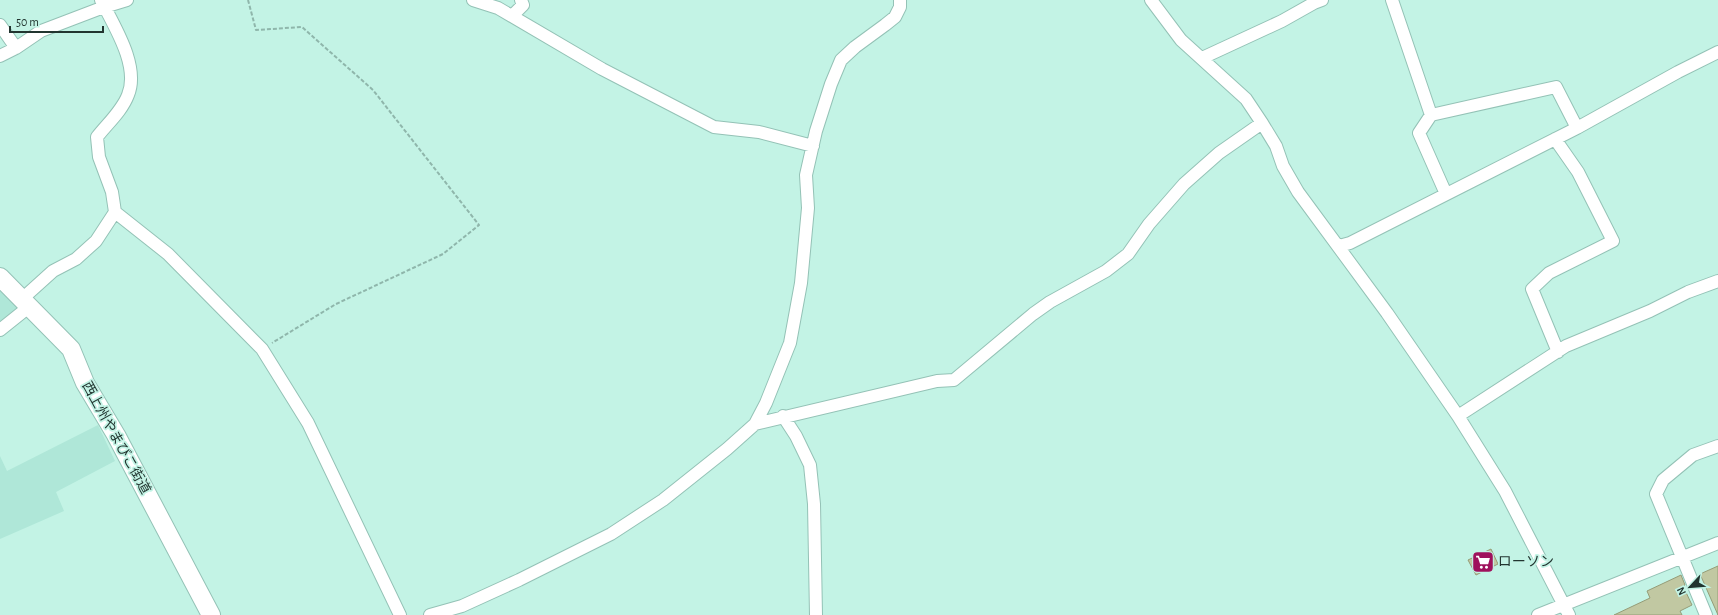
<svg xmlns="http://www.w3.org/2000/svg" width="1718" height="615" font-family="'Alegreya Sans','Noto Sans JP',sans-serif">
<rect width="100%" height="100%" fill="#c3f3e5"/>
<!-- built -->
<path fill="#afe7d8" d="M 0,291 L 19,309 L 0,324 Z
M 98,425 L 115,461 L 56,492 L 64,511 L 0,539 L 0,456 L 7,471 Z"/>
<!-- building -->
<path fill="#c1c8a2" stroke="#959c77" d="M 1491,549 L 1498,564 L 1476,575 L 1468,560 Z
M 1718,566 L 1718,615 L 1700,574 Z
M 1681,575 L 1685,585 L 1683,586 L 1692,605 L 1680,611 L 1682,615 L 1614,615 L 1650,598 L 1647,591 Z"/>
<g fill="none" stroke-linecap="round" stroke-linejoin="round">
<!-- minor casing -->
<g stroke="#94c2b6" stroke-width="14">
<path id="minor" d="M 101,0 C 114,26 140,66 128,95 C 122,111 107,124 97,137 L 99,157 L 112,192 L 115,212 L 168,254 L 262,349 L 308,423 L 400,615
M 473,0 L 498,8 L 602,69 L 714,127 L 759,132 L 813,146
M 1151,0 L 1181,40 L 1246,99 L 1262,123 L 1276,146 L 1283,166 L 1298,192 L 1387,313 L 1458,416 L 1505,491 L 1569,615
M 1392,0 L 1431,115 L 1419,133 L 1446,194
M 512,16 L 523,5 L 521,0
M 0,25 L 16,48
M 0,56 L 16,48 L 41,31 L 104,7 L 127,0
M 1202,58 L 1282,21 L 1314,3 L 1322,0
M 1431,115 L 1556,87 L 1577,128
M 1555,139 L 1578,172 L 1613,241 L 1549,273 L 1532,289 L 1558,352
M 1339,246 L 1350,243 L 1577,128 L 1678,72 L 1718,52
M 22,299 L 53,271 L 76,259 L 96,241 L 115,212
M 0,330 L 30,306
M 783,416 L 796,436 L 810,465 L 814,504 L 816,615
M 1458,416 L 1566,346 L 1650,311 L 1688,292 L 1718,281
M 755,424 L 937,381 L 954,380 L 1033,314 L 1050,302 L 1106,271 L 1128,254 L 1149,224 L 1184,184 L 1219,153 L 1262,123
M 430,615 L 462,606 L 519,580 L 611,534 L 663,500 L 727,449 L 755,424 L 766,403 L 790,343 L 801,283 L 808,208 L 806,175 L 816,131 L 831,84 L 841,60 L 855,47 L 885,25 L 895,17 L 900,7 L 900,0
M 1538,615 L 1718,543
M 1706,615 L 1656,494 L 1663,480 L 1693,455 L 1718,446"/>
</g>
<!-- highway casing -->
<g stroke="#94c2b6" stroke-width="20">
<path id="highway" d="M 0,277 L 71,349 L 85,383 L 116,435 L 211,615"/>
</g>
<!-- path -->
<path stroke="#8fb6ab" stroke-width="2" stroke-dasharray="4 2" stroke-linecap="butt" d="M 248,0 L 256,30 L 302,27 L 373,90 L 479,225 L 443,254 L 336,304 L 272,343"/>
<!-- minor -->
<use href="#minor" stroke="#fff" stroke-width="12"/>
<!-- highway -->
<use href="#highway" stroke="#fff" stroke-width="18"/>
</g>
<!-- icons -->
<defs>
<g id="supermarket-square" transform="scale(1.15)"><rect x="-9" y="-9" width="18" height="18" rx="4" fill="#9f115c" stroke="#c3f3e5"/><path d="M-6-5.5h2.5l.6 2H6L4.5 2H-2.5L-4.4-4H-6ZM-1.5 3.2a1.3 1.3 0 1 0 .1 0ZM3 3.2a1.3 1.3 0 1 0 .1 0Z" fill="#fff"/></g>
</defs>
<g fill-rule="evenodd">
<use href="#supermarket-square" x="1483" y="562"/>
</g>
<g text-anchor="middle" dominant-baseline="central" stroke-width="3.5" stroke-linejoin="round" paint-order="stroke">
<!-- street labels -->
<g font-size="14" fill="#223530" stroke="#c3f3e5">
<text transform="translate(116 438) rotate(61)">西上州やまびこ街道</text>
</g>
<!-- poi labels -->
<g font-size="14" fill="#223530" stroke="#c3f3e5" text-anchor="start">
<text x="1498" y="562">ローソン</text>
</g>
</g>
<!-- north arrow -->
<g transform="translate(1690 587) rotate(244)" stroke="#c3f3e5" stroke-width="3" paint-order="stroke">
<path d="M0-3L7 15L0 10L-7 15Z" fill="#223530"/>
<text y="-6" font-size="11" font-weight="bold" text-anchor="middle" fill="#223530">N</text>
</g>
<!-- scale -->
<path d="M10 26v6h93v-6" fill="none" stroke="#223530" stroke-width="2"/>
<text x="16" y="26" font-size="12" fill="#223530" stroke="#c3f3e5" stroke-width="3" paint-order="stroke">50 m</text>
</svg>
